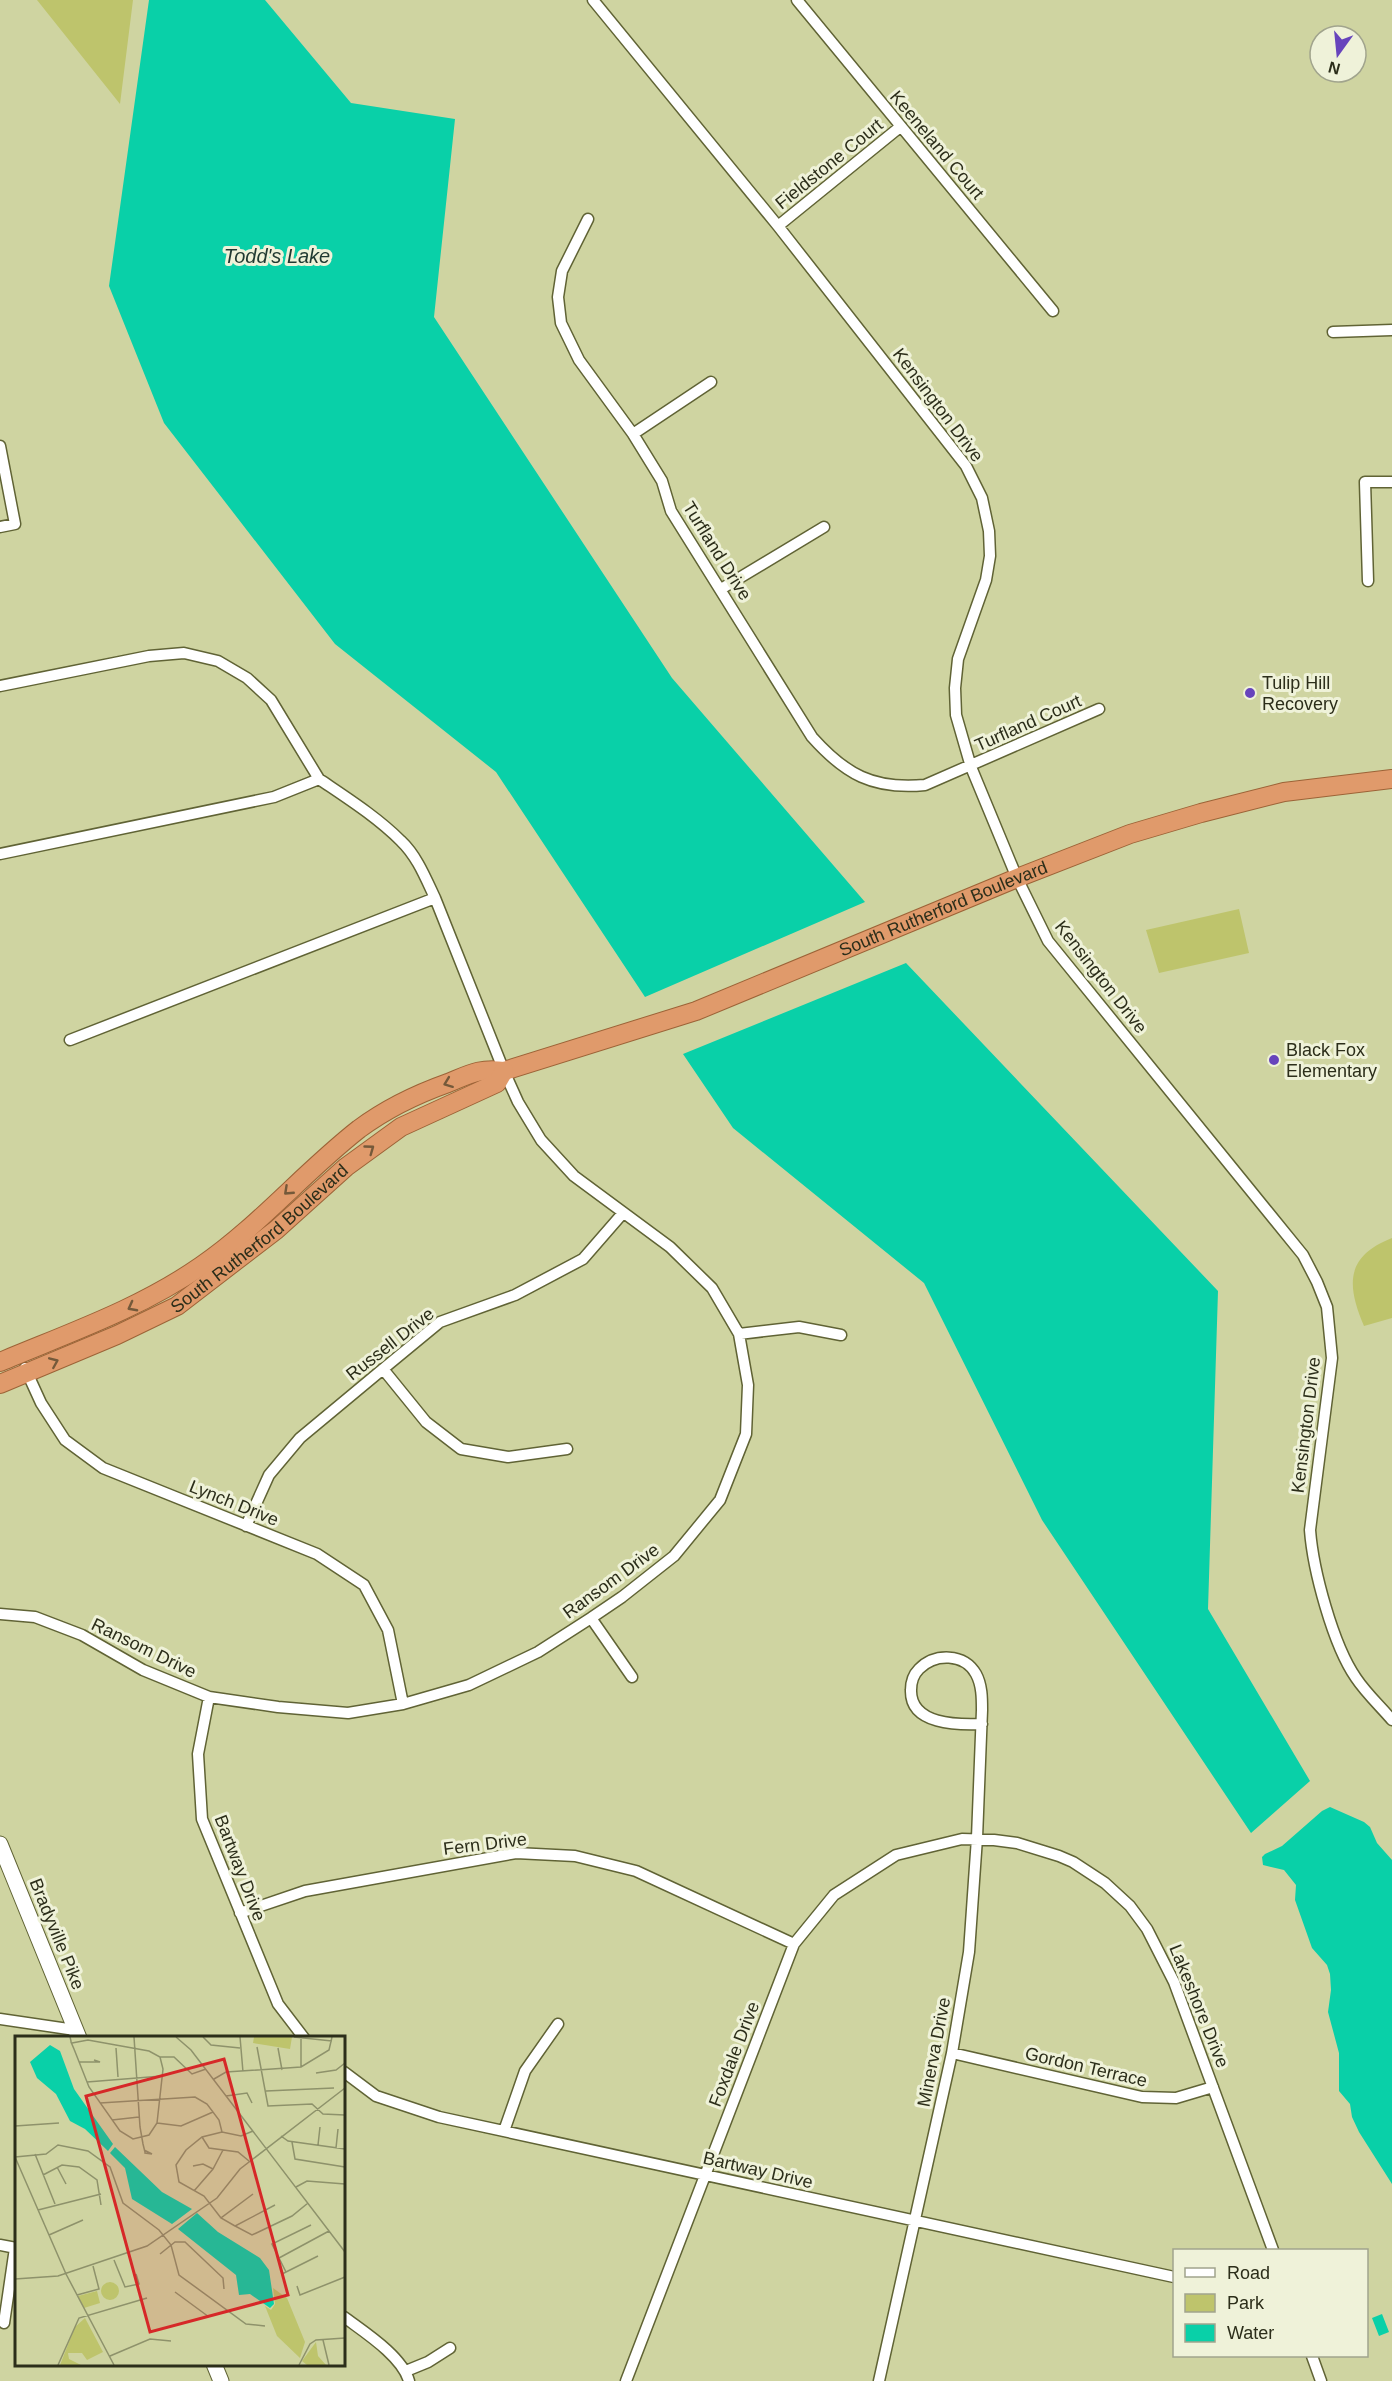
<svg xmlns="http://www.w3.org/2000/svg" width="1392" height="2381" font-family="Arial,sans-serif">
<rect width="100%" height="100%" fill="#cfd4a1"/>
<!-- green -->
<path fill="#bec46c" d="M 37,0 L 133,0 L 120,104 Z
M 1239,909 L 1249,953 L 1159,973 L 1146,930 Z
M 1392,1238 L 1392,1318 L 1364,1326 C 1346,1284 1346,1256 1392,1238 Z"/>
<!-- water -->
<path fill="#09d0a8" d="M 149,0 L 265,0 L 351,103 L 455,119 L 434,317 L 672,678 L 865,902 L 645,997 L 496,772 L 335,644 L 164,423 L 109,286 Z
M 906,963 L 1218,1291 L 1208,1609 L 1310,1781 L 1251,1833 L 1042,1520 L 924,1283 L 733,1128 L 683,1054 Z
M 1330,1807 L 1364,1822 L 1370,1827 L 1377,1843 L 1392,1860 L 1392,2184 L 1359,2132 L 1352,2117 L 1350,2104 L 1339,2091 L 1339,2053 L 1328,2012 L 1331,1990 L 1330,1974 L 1327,1965 L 1312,1948 L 1295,1900 L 1296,1885 L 1284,1870 L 1263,1865 L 1262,1857 L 1265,1854 L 1282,1846 L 1322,1811 Z
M 1382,2314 L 1389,2332 L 1379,2336 L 1372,2318 Z"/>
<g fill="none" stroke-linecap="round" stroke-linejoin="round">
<!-- minor casing -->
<g stroke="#606335" stroke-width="13">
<path id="minor" d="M 593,0 L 778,226 L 966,466 L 982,498 L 989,531 L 990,556 L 986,580 L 958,659 L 955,688 L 956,715 L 971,767 L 1017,878 L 1048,941 L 1303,1255 L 1317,1282 L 1327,1307 L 1332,1358 L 1310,1530 C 1313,1570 1333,1645 1356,1678 C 1366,1693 1380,1706 1392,1720
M 797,0 L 1053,311
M 588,219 L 562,271 L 558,297 L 561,323 L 579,360 L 633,434 L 662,481 L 671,511 L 812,737 C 845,774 873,790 925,785 L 1099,709
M 778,226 L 900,127
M 1333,332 L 1392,330
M 633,434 L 711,382
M 0,446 L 15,524 L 0,527
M 1368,581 L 1365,482 L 1392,482
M 721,589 L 824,527
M 0,686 L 149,656 L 184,653 L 218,661 L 247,678 L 271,700 L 319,779 L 274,797 L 0,854
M 70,1040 L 435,898 C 426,879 417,856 401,841 C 377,817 347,798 319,779
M 739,1334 L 799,1327 L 841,1335
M 25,1368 L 41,1403 L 65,1440 L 103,1468 L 317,1554 L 364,1585 L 388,1630 L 403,1704
M 383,1369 L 426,1422 L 461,1449 L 508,1457 L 567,1449
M 246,1526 L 269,1475 L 300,1438 L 383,1369 L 440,1322 L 515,1295 L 583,1259 L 623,1213
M 0,1614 L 35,1617 L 82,1635 L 143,1670 L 209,1697 L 278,1707 L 348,1713 L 403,1704 L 469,1685 L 538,1652 L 591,1618 L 622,1597 L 674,1556 L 720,1500 L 746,1434 L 748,1385 L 739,1334 L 712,1288 L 670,1247 L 574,1176 L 541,1140 L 518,1102 L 504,1071 L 435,898
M 591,1618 L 632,1677
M 209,1697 L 198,1754 L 202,1819 L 278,2004 L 304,2038
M 240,1913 L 305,1891 L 516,1853 L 575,1856 L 636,1871 L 794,1944
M 0,2019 L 75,2030
M 952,2053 L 1142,2097 L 1176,2098 L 1213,2087
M 344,2072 L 376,2096 L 439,2117 L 1174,2277
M 504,2131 L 525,2071 L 558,2024
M 0,2245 L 16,2248
M 344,2317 C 364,2332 402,2356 409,2381
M 4,2323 L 15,2248
M 1312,2356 L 1321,2381
M 406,2371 L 428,2362 L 450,2348
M 626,2381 L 794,1944 L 834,1895 L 896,1855 L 962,1839 L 994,1840 L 1017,1843 L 1059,1856 L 1073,1862 L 1105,1883 L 1130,1906 L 1147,1929 L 1174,1982 L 1273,2250
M 879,2381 L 952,2053 L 969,1952 L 977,1838 L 982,1710 C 982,1698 982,1685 976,1674 C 964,1653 935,1653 919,1669 C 914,1674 911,1682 911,1690 C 910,1725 958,1725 982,1724"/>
</g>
<!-- secondary casing -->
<g stroke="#606335" stroke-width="17">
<path id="secondary" d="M 0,1844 L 79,2038
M 214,2364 L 221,2381"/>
</g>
<!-- trunk casing -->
<g stroke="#9c6337" stroke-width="20">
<g id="trunk">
<path id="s1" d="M 0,1362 C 69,1333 139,1309 201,1266 C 258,1227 304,1172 359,1129 C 386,1109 417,1094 448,1083 C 470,1074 479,1068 504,1071 L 696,1011 L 1017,878 L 1130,834 L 1201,813 L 1284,792 L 1392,779"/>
<path id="s2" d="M 0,1384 L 117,1335 L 177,1306 L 276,1230 L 346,1167 L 401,1127 L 497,1083 L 504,1071"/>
</g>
</g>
<!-- minor -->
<use href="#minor" stroke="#fff" stroke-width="10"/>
<!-- secondary -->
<use href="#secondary" stroke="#fff" stroke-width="15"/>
<!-- trunk -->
<use href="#trunk" stroke="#e09a6b" stroke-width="18"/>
</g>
<!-- one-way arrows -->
<defs><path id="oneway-chevron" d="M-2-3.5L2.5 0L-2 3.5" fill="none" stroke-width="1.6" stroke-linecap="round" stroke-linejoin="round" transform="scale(1.5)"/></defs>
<g stroke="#74593a">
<use href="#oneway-chevron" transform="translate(448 1083) rotate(159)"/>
<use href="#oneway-chevron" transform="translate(370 1149) rotate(-36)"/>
<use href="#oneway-chevron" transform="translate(288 1191) rotate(137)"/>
<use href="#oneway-chevron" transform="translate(132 1307) rotate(152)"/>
<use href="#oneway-chevron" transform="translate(54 1362) rotate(-23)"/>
</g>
<!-- markers -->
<g fill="#6744bc" stroke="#eff2d9" stroke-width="2">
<circle cx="1250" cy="693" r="6"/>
<circle cx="1274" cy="1060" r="6"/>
</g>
<g text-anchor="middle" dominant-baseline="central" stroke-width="6" stroke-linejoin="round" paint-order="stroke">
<!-- street labels -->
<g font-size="18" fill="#2c2e1a" stroke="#eff2d9">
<text transform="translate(937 145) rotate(50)">Keeneland Court</text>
<text transform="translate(829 164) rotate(-39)">Fieldstone Court</text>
<text transform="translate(938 405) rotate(53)">Kensington Drive</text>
<text transform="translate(717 551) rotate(58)">Turfland Drive</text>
<text transform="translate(1028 723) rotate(-24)">Turfland Court</text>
<text stroke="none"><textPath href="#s1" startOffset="1060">South Rutherford Boulevard</textPath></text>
<text transform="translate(1101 977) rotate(52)">Kensington Drive</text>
<text stroke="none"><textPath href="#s2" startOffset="300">South Rutherford Boulevard</textPath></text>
<text transform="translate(390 1344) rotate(-38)">Russell Drive</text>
<text transform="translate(1306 1425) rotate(-83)">Kensington Drive</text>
<text transform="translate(234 1503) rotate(22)">Lynch Drive</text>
<text transform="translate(611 1581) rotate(-36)">Ransom Drive</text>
<text transform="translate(144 1648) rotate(26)">Ransom Drive</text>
<text transform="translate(485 1844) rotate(-7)">Fern Drive</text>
<text transform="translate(240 1868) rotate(69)">Bartway Drive</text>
<text transform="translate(57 1934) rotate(68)">Bradyville Pike</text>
<text transform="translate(1199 2006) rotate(68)">Lakeshore Drive</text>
<text transform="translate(934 2052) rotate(-79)">Minerva Drive</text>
<text transform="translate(734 2054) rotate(-69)">Foxdale Drive</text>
<text transform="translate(1086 2067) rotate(13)">Gordon Terrace</text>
<text transform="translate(758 2170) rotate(13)">Bartway Drive</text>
</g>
<!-- poi labels -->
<g font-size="18" fill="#2c2e1a" stroke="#eff2d9" text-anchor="start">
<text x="1262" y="683">Tulip Hill<tspan x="1262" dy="21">Recovery</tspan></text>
<text x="1286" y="1050">Black Fox<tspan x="1286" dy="21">Elementary</tspan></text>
</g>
<!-- water labels -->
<g font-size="20" font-style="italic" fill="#1f3931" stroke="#eff2d9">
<text x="277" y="256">Todd's Lake</text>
</g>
</g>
<!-- overview -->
<g transform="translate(15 2036)">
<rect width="330" height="330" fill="#cfd4a1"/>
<path d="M 239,1 L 277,1 L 275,13 L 238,7 ZM86 255a9 9 0 1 1 18 0a9 9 0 1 1-18 0ZM 258,252 L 272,262 L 290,306 L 285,322 L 262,300 L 250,270 L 256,274 L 260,268 ZM 82,255 L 85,267 L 69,272 L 63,260 ZM 70,282 L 88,316 L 72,324 L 67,317 L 53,317 L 54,323 L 66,329 L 45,329 L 60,291 ZM 301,306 L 303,320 L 311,329 L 292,329 L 287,325 Z" fill="#bec46c"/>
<path d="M 35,9 L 45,15 L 59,53 L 98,108 L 93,115 L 70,93 L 55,85 L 41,58 L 22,42 L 15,26 ZM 100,111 L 147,156 L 177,173 L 157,188 L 117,163 L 110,132 L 95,117 ZM 182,177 L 203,196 L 245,222 L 254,234 L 259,268 L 255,272 L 235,258 L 224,259 L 221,239 L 163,193 Z" fill="#09d0a8"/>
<path fill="none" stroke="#8e926b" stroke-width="1.5" d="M 55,1 L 56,5 L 56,6 L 59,13 L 74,51 L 105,95 L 118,103 L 134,99 L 142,87 L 148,33 L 145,21 L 134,15 L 73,4 L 57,7M 119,1 L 125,91 L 128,108 L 130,116 L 130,117 L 137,118 L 129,114M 161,1 L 176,14 L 330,216M 188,1 L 196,9 L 225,12M 225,1 L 228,36M 279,1 L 317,5M 242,11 L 253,70 L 297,68 L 308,78 L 330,79M 101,12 L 103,41M 263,12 L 267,34M 145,21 L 159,21 L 177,38 L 191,33M 64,26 L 85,26 L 79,24M 286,31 L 286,1M 301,37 L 321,34 L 330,27M 199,43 L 211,36 L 286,31 L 314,14 L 317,1M 72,46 L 147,40M 251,55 L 319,52M 211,60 L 232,57 L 237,67M 85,67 L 180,61 L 192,68 L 204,84 L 207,96M 97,84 L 124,81M 142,87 L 166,90 L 198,76M 0,90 L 44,87M 266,100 L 273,105 L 330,113M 187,101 L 194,112 L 223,116 L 234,125M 277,106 L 280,123 L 330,131M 303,109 L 305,91M 321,112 L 323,93M 20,118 L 40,168M 0,121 L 31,118 L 43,109 L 73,115 L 95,131 L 108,167 L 144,194 L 156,209 L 164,239 L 231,288 L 250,290M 0,121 L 51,238 L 99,329M 178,130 L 188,128 L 198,133M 42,131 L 51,148M 28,139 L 47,129 L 64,131 L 82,144 L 86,169M 281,151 L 292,145 L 330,148M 179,155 L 198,133 L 208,114M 260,169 L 220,190 L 237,199 L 277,180 L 293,167M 23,174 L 86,158M 206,182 L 189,160 L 164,146 L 161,129 L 171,114 L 187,101 L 207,96 L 226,100 L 238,95M 220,190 L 206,182 L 238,158M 34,199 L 68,184M 145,218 L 160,206 L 170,206 L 208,242 L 209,253M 264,222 L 314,195M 99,224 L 110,251 L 124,248 L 121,238M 271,236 L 257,208 L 296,189M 267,238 L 303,220M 0,243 L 43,240 L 132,210 L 202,162 L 225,133 L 330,52M 282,250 L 285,259 L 330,241M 160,256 L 194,281M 62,259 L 84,253 L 78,230M 308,304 L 314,329M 95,320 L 135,303 L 156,305M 43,329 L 64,282 L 132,262M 284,329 L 295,308 L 301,304 L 330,302"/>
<path fill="#d62828" fill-opacity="0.15" stroke="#d62828" stroke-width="3" d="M 209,23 L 273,259 L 135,296 L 71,60 Z"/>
<rect width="330" height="330" fill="none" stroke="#2c2e1a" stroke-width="3"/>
</g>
<!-- legend -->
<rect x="1173" y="2249" width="195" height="108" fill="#eff2d9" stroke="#a1a48d" stroke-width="1.5"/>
<rect x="1185" y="2268" width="30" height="9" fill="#ffffff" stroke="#a1a48d" stroke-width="1.5"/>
<text x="1227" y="2279" font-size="18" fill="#2c2e1a">Road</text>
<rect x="1185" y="2294" width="30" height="18" fill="#bec46c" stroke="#a1a48d" stroke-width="1.5"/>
<text x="1227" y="2309" font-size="18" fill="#2c2e1a">Park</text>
<rect x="1185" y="2324" width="30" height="18" fill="#09d0a8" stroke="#a1a48d" stroke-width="1.5"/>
<text x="1227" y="2339" font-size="18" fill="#2c2e1a">Water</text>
<!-- north arrow -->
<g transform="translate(1338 54) rotate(195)"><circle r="28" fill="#eff2d9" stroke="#a1a48d" stroke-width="1.5"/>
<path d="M0-4.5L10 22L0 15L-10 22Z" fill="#6744bc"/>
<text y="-9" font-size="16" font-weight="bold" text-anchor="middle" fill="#2c2e1a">N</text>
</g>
</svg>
